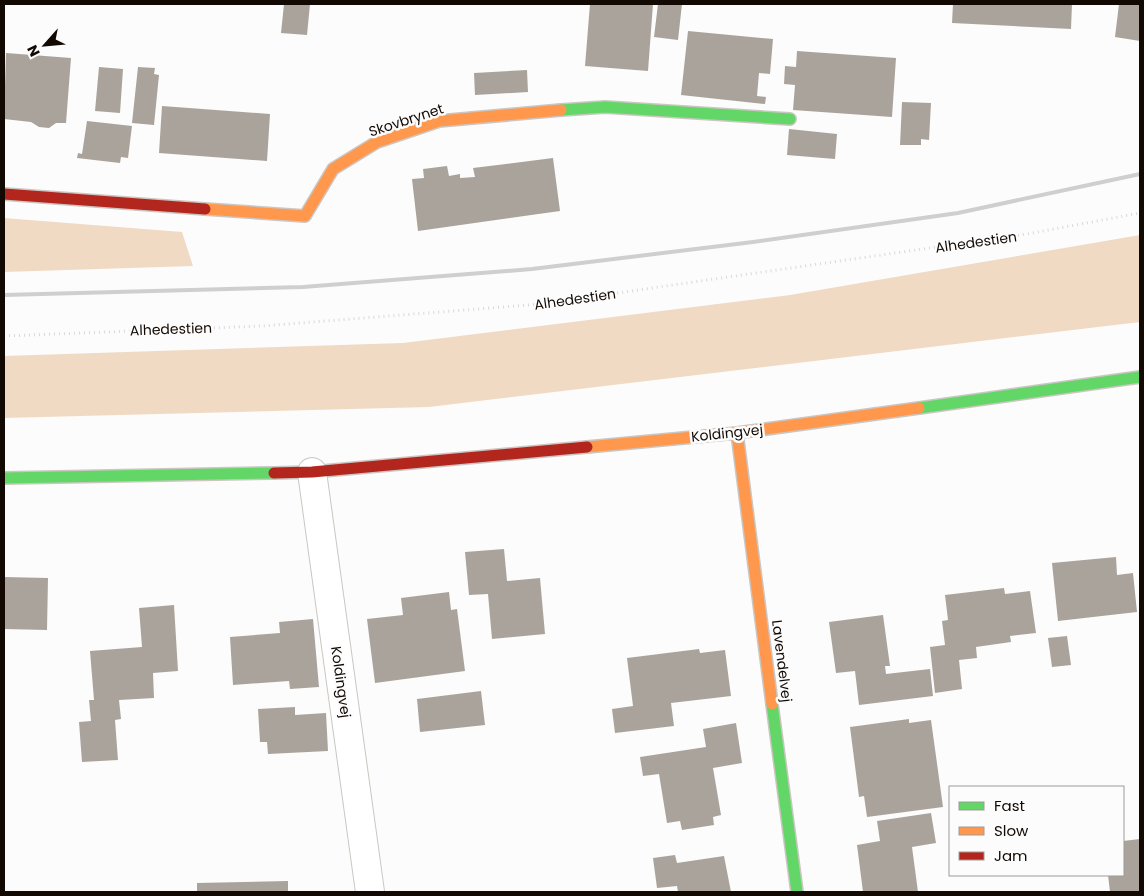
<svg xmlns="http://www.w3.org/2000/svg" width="1144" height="896" font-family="Poppins,sans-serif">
<rect width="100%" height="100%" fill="#fcfcfc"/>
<!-- forest -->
<path fill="#f0dac3" d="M 4,218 L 182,232 L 193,266 L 4,272 Z
M 1140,235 L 1140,322 L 429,407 L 4,418 L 4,356 L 403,343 L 790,295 Z"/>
<!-- building -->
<path fill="#aaa39b" d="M 284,4 L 310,4 L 307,35 L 281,33 Z
M 590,4 L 653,4 L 648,71 L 585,66 Z
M 658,4 L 682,4 L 678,40 L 654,37 Z
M 953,4 L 1072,4 L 1071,29 L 952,23 Z
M 1119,4 L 1140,4 L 1140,41 L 1115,37 Z
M 688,31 L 773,39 L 770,74 L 759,73 L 757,96 L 766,97 L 765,104 L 681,95 Z
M 797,51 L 896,58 L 892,117 L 793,110 L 795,85 L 784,84 L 785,66 L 796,67 Z
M 6,53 L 71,58 L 66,123 L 56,123 L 49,128 L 39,127 L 31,122 L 4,119 Z
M 99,67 L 123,69 L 120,113 L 95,111 Z
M 138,67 L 155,68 L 154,74 L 159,75 L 154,125 L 132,123 Z
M 527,70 L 528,92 L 475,95 L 474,73 Z
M 902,102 L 931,103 L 929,140 L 921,139 L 921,145 L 900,145 Z
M 162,106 L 270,114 L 267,161 L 159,153 Z
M 87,121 L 132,126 L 128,158 L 121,157 L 120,163 L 77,158 L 78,153 L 82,154 Z
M 789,129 L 837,134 L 835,159 L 787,155 Z
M 553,158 L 560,211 L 418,231 L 412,179 L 424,178 L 423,169 L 447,166 L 449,176 L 460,174 L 460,178 L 475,177 L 473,168 Z
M 504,549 L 507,581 L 540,578 L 545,634 L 492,639 L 488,594 L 469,595 L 465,552 Z
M 1116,557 L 1117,575 L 1133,573 L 1137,612 L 1058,621 L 1052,563 Z
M 4,577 L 48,578 L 47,630 L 4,629 Z
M 1004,588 L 1005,594 L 1030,591 L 1036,633 L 1010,636 L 1011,642 L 976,647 L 977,658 L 959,660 L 962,689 L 935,693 L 930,647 L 945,645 L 942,621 L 948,620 L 945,595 Z
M 449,592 L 451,610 L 457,609 L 465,671 L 375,683 L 367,619 L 403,615 L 401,598 Z
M 174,605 L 178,671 L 153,673 L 154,698 L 119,700 L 121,719 L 115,720 L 118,760 L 82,762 L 79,722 L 91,721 L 89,700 L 94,700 L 90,651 L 142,647 L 139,608 Z
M 883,615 L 890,666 L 885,666 L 886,674 L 930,669 L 933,696 L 859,705 L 855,671 L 836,673 L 829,622 Z
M 313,619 L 319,687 L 290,689 L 289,681 L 233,685 L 230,637 L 280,633 L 279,622 Z
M 1067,636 L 1071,665 L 1052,667 L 1048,638 Z
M 699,649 L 700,653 L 725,650 L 731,696 L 671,703 L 674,726 L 615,733 L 612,709 L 633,706 L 627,658 Z
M 481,691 L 485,725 L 420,732 L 417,699 Z
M 295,707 L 295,715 L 326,713 L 328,751 L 268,754 L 267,742 L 260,742 L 258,709 Z
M 909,719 L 909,723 L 931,720 L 943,807 L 867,817 L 864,796 L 859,797 L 850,727 Z
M 736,723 L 742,763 L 713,768 L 721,815 L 713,817 L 714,825 L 682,830 L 680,821 L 667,823 L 659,774 L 643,776 L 640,757 L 706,747 L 703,729 Z
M 931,813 L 936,843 L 912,847 L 918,892 L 863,892 L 857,845 L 880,841 L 877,821 Z
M 1140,839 L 1140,892 L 1110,892 L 1108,875 L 1123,875 L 1123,841 Z
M 675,855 L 677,863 L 724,856 L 731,892 L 678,892 L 677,886 L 657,888 L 653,858 Z
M 288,881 L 288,892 L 197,892 L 197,883 Z"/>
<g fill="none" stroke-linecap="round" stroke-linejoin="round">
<!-- street casing -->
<g stroke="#cbc6c1" stroke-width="30">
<path id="street" d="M 312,472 L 370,892"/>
</g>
<!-- fast casing -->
<g stroke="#cbc6c1" stroke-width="14">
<path id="fast" d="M 561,110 L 605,107 L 790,119
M 919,408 L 1140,377
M 4,478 L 274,473
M 772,704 L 797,892"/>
</g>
<!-- slow casing -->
<g stroke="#cbc6c1" stroke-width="14">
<path id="slow" d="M 205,209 L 305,216 L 333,169 L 377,142 L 439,121 L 561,110
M 737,433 L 772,704
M 587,447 L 737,433 L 919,408"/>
</g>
<!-- jam casing -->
<g stroke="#cbc6c1" stroke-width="14">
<path id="jam" d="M 4,194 L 205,209
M 274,473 L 312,472 L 587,447"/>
</g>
<!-- path -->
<path stroke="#dad9d9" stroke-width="3" stroke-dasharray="1 4" stroke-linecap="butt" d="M 4,336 L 262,326 L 541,304 L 1027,234 L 1140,213"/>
<!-- street -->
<use href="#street" stroke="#fff" stroke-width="28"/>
<!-- fast -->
<use href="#fast" stroke="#63d668" stroke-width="11"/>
<!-- slow -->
<use href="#slow" stroke="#ff974d" stroke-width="11"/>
<!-- jam -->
<use href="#jam" stroke="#b3261e" stroke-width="11"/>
<!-- rail -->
<path stroke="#d0cfcf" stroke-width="4" d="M 4,295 L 303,287 L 532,269 L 753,242 L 958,213 L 1140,174"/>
</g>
<g text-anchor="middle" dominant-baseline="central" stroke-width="5" stroke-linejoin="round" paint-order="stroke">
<!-- street labels -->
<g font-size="14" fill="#120903" stroke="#fcfcfc">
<text transform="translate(406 120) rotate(-18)">Skovbrynet</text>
<text transform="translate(976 242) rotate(-8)">Alhedestien</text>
<text transform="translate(575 299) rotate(-8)">Alhedestien</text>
<text transform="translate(171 329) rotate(-2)">Alhedestien</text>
<text transform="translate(727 433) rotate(-6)">Koldingvej</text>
<text transform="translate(782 661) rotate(83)">Lavendelvej</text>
<text transform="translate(341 682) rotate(82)">Koldingvej</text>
</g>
</g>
<!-- border -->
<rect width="1144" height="896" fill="none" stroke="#120903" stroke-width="10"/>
<!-- legend -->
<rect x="949" y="786" width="175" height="90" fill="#fcfcfc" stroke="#9e9b98"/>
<rect x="959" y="802" width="25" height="8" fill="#63d668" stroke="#9e9b98"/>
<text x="994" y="811" font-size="15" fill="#120903">Fast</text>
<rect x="959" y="827" width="25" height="8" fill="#ff974d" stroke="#9e9b98"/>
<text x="994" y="836" font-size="15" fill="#120903">Slow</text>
<rect x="959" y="852" width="25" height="8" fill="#b3261e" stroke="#9e9b98"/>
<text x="994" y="861" font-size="15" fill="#120903">Jam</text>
<!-- north arrow -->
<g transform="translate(45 45) rotate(243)" stroke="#fcfcfc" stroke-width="4" paint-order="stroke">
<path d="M0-4L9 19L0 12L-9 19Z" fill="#120903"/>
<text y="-8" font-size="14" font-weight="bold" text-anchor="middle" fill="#120903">N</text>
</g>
</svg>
